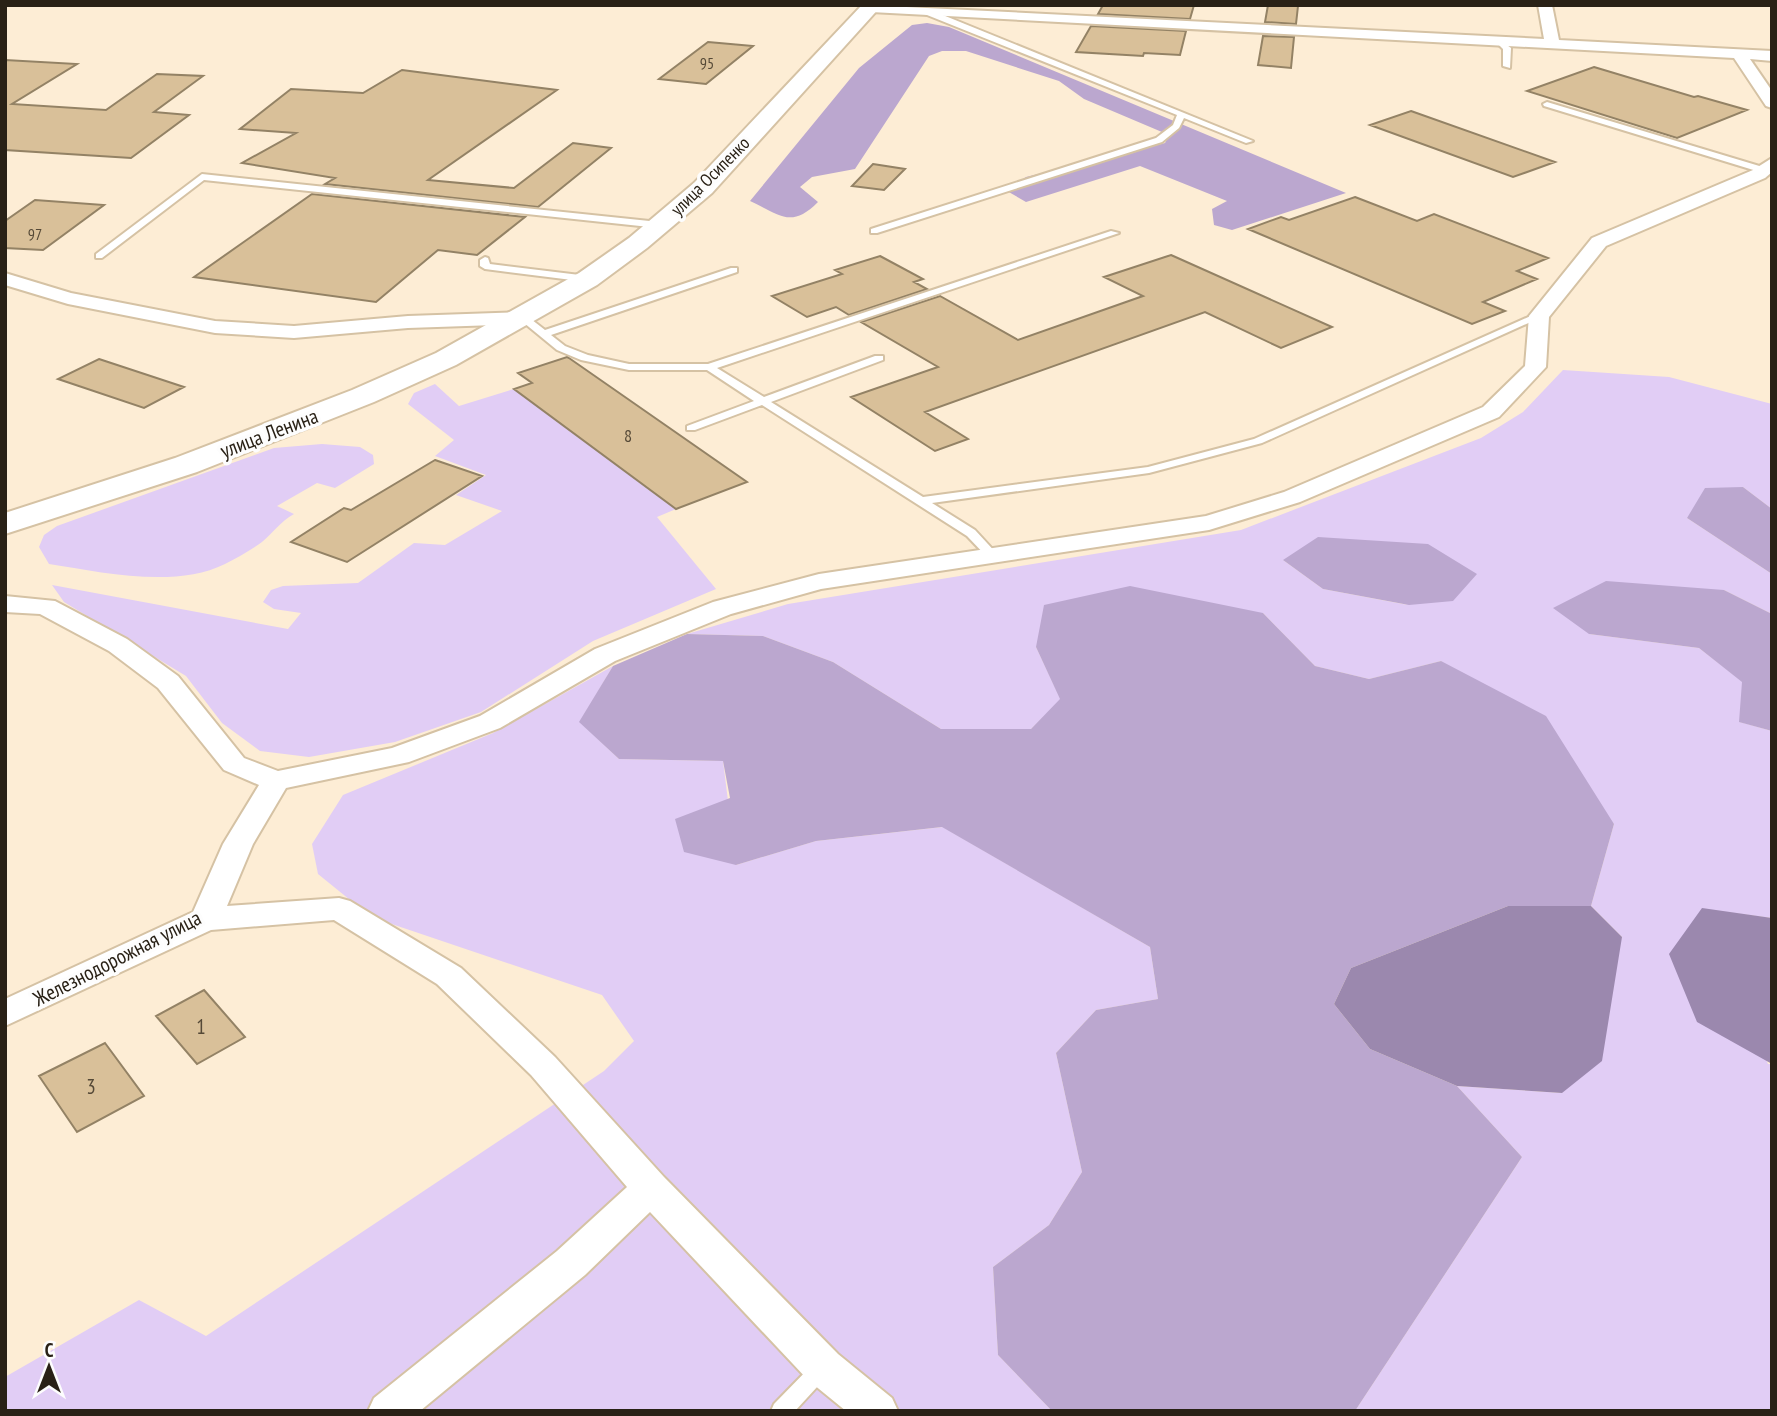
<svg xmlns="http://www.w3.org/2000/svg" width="1777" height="1416" font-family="'PT Sans Narrow',sans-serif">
<rect width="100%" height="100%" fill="#fdedd5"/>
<!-- green -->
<path fill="#e1cdf5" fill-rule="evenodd" d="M 1563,370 L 1669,377 L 1772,404 L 1772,509 L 1743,487 L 1687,518 L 1772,574 L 1772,614 L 1724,590 L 1589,634 L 1699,648 L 1743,682 L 1740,722 L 1772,731 L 1772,918 L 1702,909 L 1768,1064 L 1772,1064 L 1772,1411 L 1355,1411 L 1522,1157 L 1457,1086 L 1562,1093 L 1622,937 L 1591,906 L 1614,824 L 1441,661 L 1369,679 L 1315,666 L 1263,613 L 1036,647 L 1061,700 L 1031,729 L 941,729 L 833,662 L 763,636 L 687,634 L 788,604 L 1241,530 L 1481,438 L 1523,412 ZM 1283,560 L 1408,605 L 1323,589 Z
M 435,384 L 459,406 L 514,389 L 676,509 L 657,517 L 716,589 L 593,641 L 481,712 L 395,742 L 309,757 L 260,751 L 222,723 L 186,676 L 64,602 L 52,585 L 288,629 L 301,613 L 274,609 L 263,602 L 271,590 L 283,586 L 358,583 L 414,543 L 445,545 L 502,511 L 456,495 L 486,475 L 435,456 L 454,440 L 408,404 L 414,393 Z
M 322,444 L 360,447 L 373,455 L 374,464 L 335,488 L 317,483 L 277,506 L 294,514 C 280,522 274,532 262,542 C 251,550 237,558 225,564 C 175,589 101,572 49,564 L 39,547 L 44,535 L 57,526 L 274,448 Z
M 613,666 L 580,722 L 619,759 L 723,761 L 736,865 L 816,841 L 943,827 L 1150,947 L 1158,999 L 1096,1010 L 1056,1053 L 1082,1172 L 1049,1225 L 993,1267 L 998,1355 L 1052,1411 L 5,1411 L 5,1377 L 139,1300 L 206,1336 L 604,1071 L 634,1041 L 602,995 L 371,917 L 318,874 L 312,844 L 343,795 L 493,733 Z"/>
<!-- forest -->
<path fill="#bba7cf" d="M 927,23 L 949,27 L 1346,193 L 1232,230 L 1214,225 L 1212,209 L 1227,201 L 1140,166 L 1026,202 L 1007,191 L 1026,177 L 1165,143 L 1169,135 L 1084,99 L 1059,81 L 966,51 L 942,51 L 929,56 L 855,169 L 812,177 L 800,187 L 818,202 C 791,229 780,215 750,201 L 859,68 L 912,25 Z
M 1743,487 L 1772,509 L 1772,574 L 1687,518 L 1705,488 Z
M 1318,537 L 1428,544 L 1477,574 L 1453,601 L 1409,605 L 1323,589 L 1283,560 Z
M 1606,581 L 1724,590 L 1772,614 L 1772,731 L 1739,722 L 1742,682 L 1699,648 L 1589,634 L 1553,608 Z
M 1130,586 L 1263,613 L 1315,666 L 1369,679 L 1441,661 L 1546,716 L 1614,824 L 1591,906 L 1508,906 L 1351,968 L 1334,1004 L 1370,1049 L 1457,1086 L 1522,1157 L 1355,1411 L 1052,1411 L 998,1355 L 993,1267 L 1049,1225 L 1082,1172 L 1056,1053 L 1096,1010 L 1158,999 L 1150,947 L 942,827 L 816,841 L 736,865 L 684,852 L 675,819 L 730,798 L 723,761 L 619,759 L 579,722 L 613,666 L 687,634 L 763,636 L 833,662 L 941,729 L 1031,729 L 1060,699 L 1036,647 L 1044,605 Z"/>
<!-- water -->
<path fill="#9b88ae" d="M 1508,906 L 1591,906 L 1622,937 L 1602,1061 L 1562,1093 L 1457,1086 L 1370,1049 L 1334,1004 L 1351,968 Z
M 1702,908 L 1772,918 L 1772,1064 L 1697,1022 L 1669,954 Z"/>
<!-- building -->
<path fill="#d9c099" stroke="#938265" stroke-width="2" d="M 1103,5 L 1194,5 L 1190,19 L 1098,14 Z
M 1268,5 L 1298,6 L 1296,24 L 1265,22 Z
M 1091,26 L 1186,31 L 1180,55 L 1144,53 L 1143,56 L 1076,52 Z
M 1263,36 L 1294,37 L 1291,68 L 1258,65 Z
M 708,42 L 753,46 L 706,84 L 659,79 Z
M 5,60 L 77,64 L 12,104 L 106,110 L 157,74 L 203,76 L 154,112 L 189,115 L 131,158 L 5,150 Z
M 1594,67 L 1694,97 L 1698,96 L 1747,110 L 1677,138 L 1527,91 Z
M 402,70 L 557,90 L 428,180 L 514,188 L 573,143 L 611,148 L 538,207 L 325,184 L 335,178 L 242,163 L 296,133 L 240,129 L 291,89 L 363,93 Z
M 1411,111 L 1555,162 L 1513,177 L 1370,125 Z
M 873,164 L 905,169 L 884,190 L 852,186 Z
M 312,194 L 525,217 L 477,255 L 438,250 L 376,302 L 194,277 Z
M 1355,197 L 1417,221 L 1434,214 L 1548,258 L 1517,271 L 1537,279 L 1483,302 L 1505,311 L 1472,324 L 1248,229 L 1281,217 L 1289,220 Z
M 35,200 L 104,205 L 43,250 L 5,248 L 5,221 Z
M 1171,255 L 1332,327 L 1281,348 L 1205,312 L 925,412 L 968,439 L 935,451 L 851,397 L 938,367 L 861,322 L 940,296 L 1018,340 L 1143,296 L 1104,277 Z
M 880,256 L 923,279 L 914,282 L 927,289 L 849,315 L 836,307 L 807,317 L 772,296 L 842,274 L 835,270 Z
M 567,357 L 569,358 L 747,482 L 676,509 L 514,389 L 532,383 L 518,373 Z
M 99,359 L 184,387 L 144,408 L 58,379 Z
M 435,460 L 482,476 L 347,562 L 291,542 L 344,508 L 351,510 Z
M 204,990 L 245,1037 L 197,1064 L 156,1016 Z
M 105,1043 L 144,1096 L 77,1132 L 39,1076 Z"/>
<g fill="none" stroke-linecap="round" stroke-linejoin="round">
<!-- lane casing -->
<g stroke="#d5c2a4" stroke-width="4">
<path id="lane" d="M 922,9 L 928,9 L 1253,141 L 1246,143 L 1184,118 L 1179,128 L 1162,142 L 877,233 L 871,233 L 871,229 L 1156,138 L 1173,125 L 1177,115 L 922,13 Z
M 1500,40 L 1511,48 L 1510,68 L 1503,66 L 1503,49 L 1496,42 Z
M 1547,102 L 1766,168 L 1767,170 L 1760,172 L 1544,106 L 1543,104 Z
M 202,174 L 659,222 L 664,225 L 659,228 L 204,180 L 102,258 L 96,258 L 96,254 Z
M 1111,231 L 1119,233 L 717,368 L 764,397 L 875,356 L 883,356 L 883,360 L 771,402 L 923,497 L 1148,467 L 1254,439 L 1535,314 L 1544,316 L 1262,443 L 1149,473 L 932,503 L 975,530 L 999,556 L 993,560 L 989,559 L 967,536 L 762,405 L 695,430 L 687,430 L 687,426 L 754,401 L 707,370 L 629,370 L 581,360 L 557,350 L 518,318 L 527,316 L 545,330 L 731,268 L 737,268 L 737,272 L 551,335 L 565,346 L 588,355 L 629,364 L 708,364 Z
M 485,257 L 488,258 L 490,264 L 588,276 L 593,279 L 588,282 L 485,269 L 480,266 L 480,260 Z
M 822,1359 L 829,1362 L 832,1368 L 829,1374 L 795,1411 L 771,1411 L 774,1404 L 815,1362 Z"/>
</g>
<!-- street casing -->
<g stroke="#d5c2a4" stroke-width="4">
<path id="street" d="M 866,5 L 1544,39 L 1538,5 L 1552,5 L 1559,40 L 1772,51 L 1772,61 L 1750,59 L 1772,91 L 1772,108 L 1766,106 L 1734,58 L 871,12 L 866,11 Z
M 1772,158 L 1772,172 L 1765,178 L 1606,246 L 1549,317 L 1546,367 L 1499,417 L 1300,502 L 1209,530 L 821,589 L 731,614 L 615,661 L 500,728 L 409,762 L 286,788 L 253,844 L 227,906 L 339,898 L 350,901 L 461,968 L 555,1057 L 664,1177 L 838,1354 L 892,1398 L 898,1411 L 846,1411 L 808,1380 L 650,1212 L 585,1275 L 420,1411 L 368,1411 L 374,1398 L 557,1251 L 627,1187 L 531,1075 L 437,984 L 334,920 L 211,930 L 5,1026 L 5,999 L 193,912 L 223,844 L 259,785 L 224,770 L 158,688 L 109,651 L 40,614 L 5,612 L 5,596 L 55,601 L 127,639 L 178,676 L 244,758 L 278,771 L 392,748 L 480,716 L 595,649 L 713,602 L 819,574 L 1206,516 L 1284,492 L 1483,407 L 1525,366 L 1529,316 L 1592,238 L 1753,170 Z
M 5,273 L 71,293 L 215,321 L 294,326 L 408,316 L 523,312 L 530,314 L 533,318 L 530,322 L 523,324 L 408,328 L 294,338 L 215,333 L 68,304 L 5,285 Z"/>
</g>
<!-- secondary casing -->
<g stroke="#d5c2a4" stroke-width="4">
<path id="secondary" d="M 862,5 L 882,5 L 712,193 L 647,248 L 597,285 L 456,365 L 374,402 L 197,472 L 5,534 L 5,513 L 175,458 L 352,390 L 436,353 L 579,273 L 629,238 L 694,183 Z"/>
</g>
<!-- lane -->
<use href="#lane" fill="#fff" fill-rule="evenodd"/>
<!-- street -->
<use href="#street" fill="#fff" fill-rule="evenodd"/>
<!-- secondary -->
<use href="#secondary" fill="#fff" fill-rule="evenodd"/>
</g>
<g text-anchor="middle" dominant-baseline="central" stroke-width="7" stroke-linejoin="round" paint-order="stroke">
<!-- far-number labels -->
<g font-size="16" fill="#554937">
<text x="707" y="63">95</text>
<text x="35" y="234">97</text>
</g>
<!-- far-street labels -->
<g font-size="18" fill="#292116" stroke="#fdfdfd">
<text transform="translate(710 176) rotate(-45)">улица Осипенко</text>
</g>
<!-- number labels -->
<g font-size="18" fill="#554937">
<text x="628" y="435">8</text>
</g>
<!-- street labels -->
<g font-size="21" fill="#292116" stroke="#fdfdfd">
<text transform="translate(269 433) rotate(-21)">улица Ленина</text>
<text transform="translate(117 958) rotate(-27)">Железнодорожная улица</text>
</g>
<!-- near-number labels -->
<g font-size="21" fill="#554937">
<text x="201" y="1026">1</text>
<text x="91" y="1086">3</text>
</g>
</g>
<!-- border -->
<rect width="1777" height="1416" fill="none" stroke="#292116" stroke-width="14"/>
<!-- north arrow -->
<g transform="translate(49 1367)" stroke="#fdfdfd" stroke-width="5" paint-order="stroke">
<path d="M0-5L12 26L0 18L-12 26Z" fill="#292116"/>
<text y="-10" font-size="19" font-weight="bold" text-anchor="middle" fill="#292116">С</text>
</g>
</svg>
